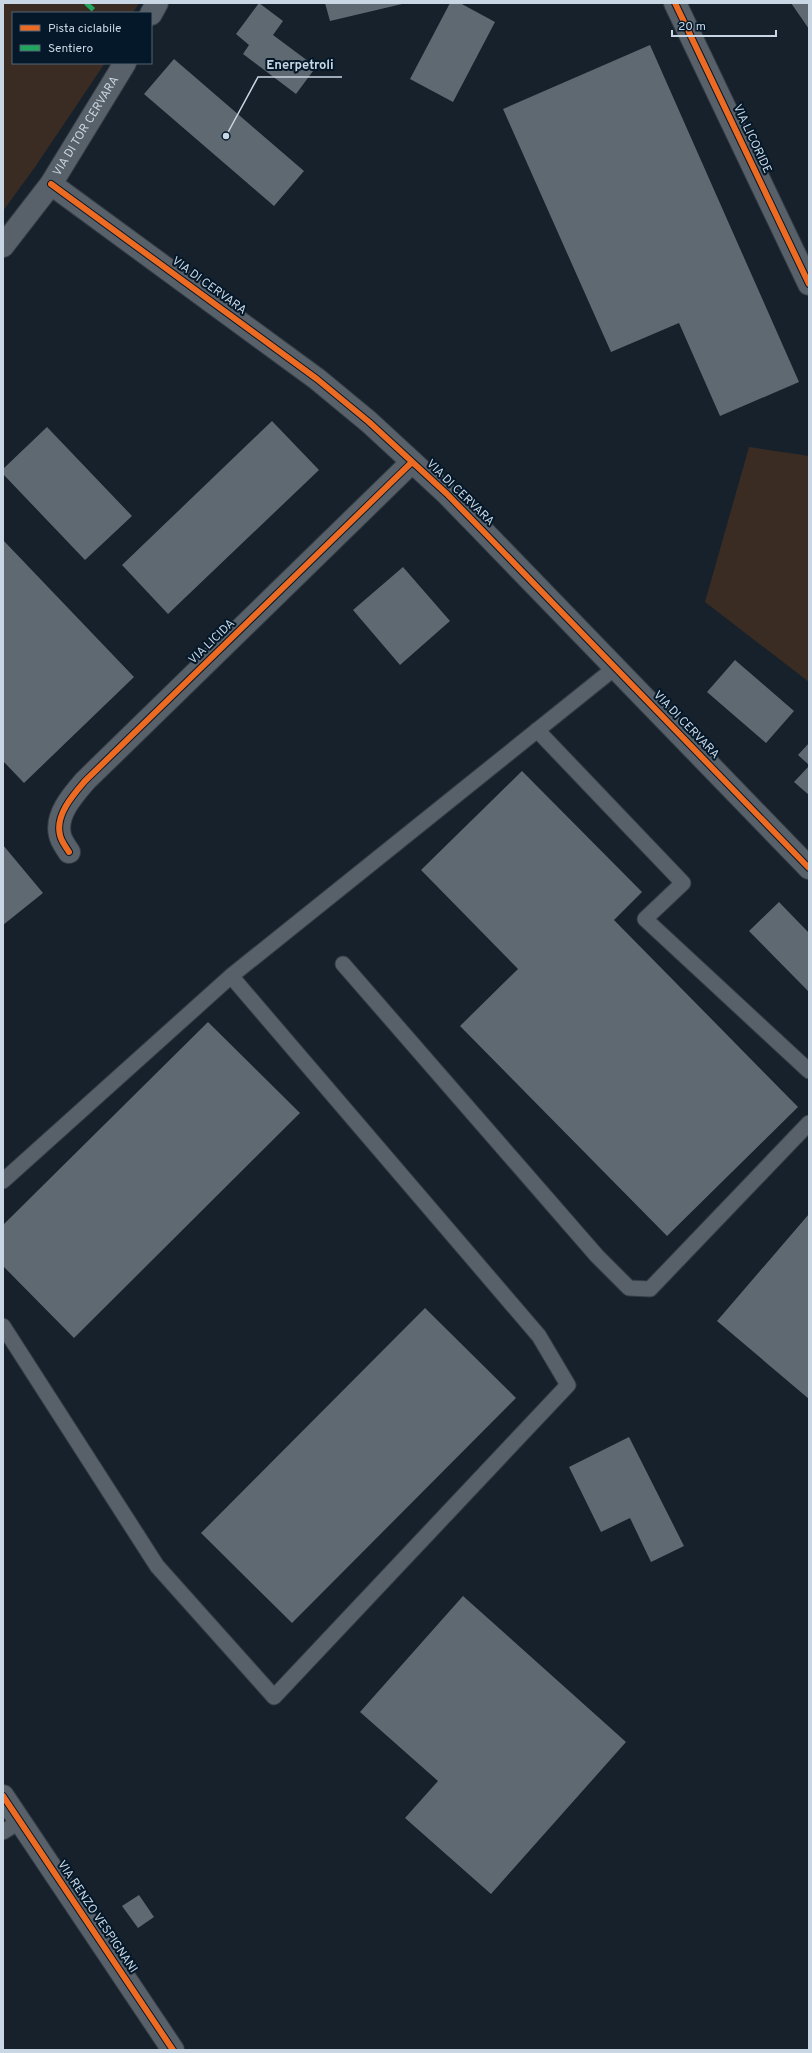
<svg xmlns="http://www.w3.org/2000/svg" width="812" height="2053" font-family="Overpass,sans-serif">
<rect width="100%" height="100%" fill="#16212c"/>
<!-- green -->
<path fill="#3a2c22" d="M 3,3 L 139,3 L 133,13 L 13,13 L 13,63 L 105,63 L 35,167 L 3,211 Z
M 749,447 L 809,456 L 809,682 L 705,602 Z"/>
<!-- building -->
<path fill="#5f6972" d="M 259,3 L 283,21 L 273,35 L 316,67 L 296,94 L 243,54 L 249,45 L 236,34 Z
M 325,3 L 402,3 L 402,4 L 330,21 Z
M 450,3 L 460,3 L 495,22 L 453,102 L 410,79 Z
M 791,3 L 809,3 L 809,29 Z
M 650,45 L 799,382 L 720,416 L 679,323 L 611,352 L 503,109 Z
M 174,59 L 304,171 L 274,206 L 144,94 Z
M 272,421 L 319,470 L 168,614 L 122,565 Z
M 47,427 L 132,516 L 85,560 L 3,474 L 3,469 Z
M 3,540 L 134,677 L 24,783 L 3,761 Z
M 403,567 L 450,621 L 400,665 L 353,610 Z
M 735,660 L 794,711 L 766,743 L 707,692 Z
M 809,743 L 809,765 L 798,755 Z
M 809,766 L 809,795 L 794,782 Z
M 522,771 L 642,892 L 614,920 L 798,1107 L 667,1236 L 460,1026 L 518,969 L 421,870 Z
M 3,845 L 43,893 L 3,925 Z
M 779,902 L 809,933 L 809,992 L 749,931 Z
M 208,1022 L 300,1113 L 74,1338 L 3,1266 L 3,1225 Z
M 809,1214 L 809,1399 L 717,1321 Z
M 425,1308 L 516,1398 L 292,1623 L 201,1533 Z
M 629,1437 L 684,1546 L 651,1562 L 630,1518 L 601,1532 L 569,1467 Z
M 463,1596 L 626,1742 L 491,1894 L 405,1818 L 438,1781 L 360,1712 Z
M 139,1895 L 154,1917 L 138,1928 L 122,1906 Z"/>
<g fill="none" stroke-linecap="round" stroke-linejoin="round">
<!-- lane casing -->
<g stroke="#343c45" stroke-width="17">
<path id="lane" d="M 537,730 L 683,883 L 645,919 L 809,1071
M 343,964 L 597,1256 L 629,1288 L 650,1289 L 809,1123
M 3,1181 L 231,976 L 616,667
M 3,1326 L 157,1566 L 274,1697 L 568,1385 L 539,1336 L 231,976
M 3,1832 L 19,1822"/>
</g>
<!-- street casing -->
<g stroke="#343c45" stroke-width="24">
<path id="street" d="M 675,3 L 809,284
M 69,852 C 66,847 61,841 60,835 C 55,815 73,795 85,781 L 412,462
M 3,1796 L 173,2050"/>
</g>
<!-- secondary casing -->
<g stroke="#343c45" stroke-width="24">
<g id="secondary">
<path d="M 151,14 L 157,3"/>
<path d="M 51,184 L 317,379 L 369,422 L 447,494 L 482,530 L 809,868"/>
<path id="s1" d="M 3,246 L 51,184 L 125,63"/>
</g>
</g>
<!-- lane -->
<use href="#lane" stroke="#586169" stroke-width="15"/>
<!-- street -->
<use href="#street" stroke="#586169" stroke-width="22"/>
<!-- secondary -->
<use href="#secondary" stroke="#586169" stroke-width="22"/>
<!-- quiet -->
<path stroke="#20a55d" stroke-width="5" stroke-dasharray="10 5" stroke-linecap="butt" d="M 86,3 L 97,13"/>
<!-- cycleway casing -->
<g stroke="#04182a" stroke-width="8">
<path id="cycleway" d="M 675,3 L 809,284
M 51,184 L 317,379 L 369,422 L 447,494 L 482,530 L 809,868
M 69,852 C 66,847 61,841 60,835 C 55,815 73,795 85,781 L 412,462
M 3,1796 L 173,2050"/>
</g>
<!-- cycleway -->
<use href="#cycleway" stroke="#ed6a23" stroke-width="6"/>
</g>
<g text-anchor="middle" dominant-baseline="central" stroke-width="4" stroke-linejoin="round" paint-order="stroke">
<!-- street labels -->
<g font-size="12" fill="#c9d6e3" stroke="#04182a">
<text stroke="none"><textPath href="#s1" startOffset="146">VIA DI TOR CERVARA</textPath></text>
<text transform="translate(752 139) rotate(65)">VIA LICORIDE</text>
<text transform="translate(209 286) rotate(36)">VIA DI CERVARA</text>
<text transform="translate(460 493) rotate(44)">VIA DI CERVARA</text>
<text transform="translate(212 642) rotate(-44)">VIA LICIDA</text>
<text transform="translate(686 725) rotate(46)">VIA DI CERVARA</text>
<text transform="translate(97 1917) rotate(56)">VIA RENZO VESPIGNANI</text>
</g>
</g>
<!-- callouts -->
<path fill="none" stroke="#c9d6e3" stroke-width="1.5" d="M226 136L258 77H342"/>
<circle fill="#c9d6e3" stroke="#04182a" stroke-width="1.5" cx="226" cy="136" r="4"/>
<g font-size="13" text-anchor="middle" font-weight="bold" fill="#c9d6e3" stroke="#04182a" stroke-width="4" stroke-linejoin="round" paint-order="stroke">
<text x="300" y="69">Enerpetroli</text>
</g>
<!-- border -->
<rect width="812" height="2053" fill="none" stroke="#c9d6e3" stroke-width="8"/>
<!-- legend -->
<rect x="12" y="12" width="140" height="52" fill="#04182a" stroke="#536474"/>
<rect x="20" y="25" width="20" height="6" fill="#ed6a23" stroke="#536474"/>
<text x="48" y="32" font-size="12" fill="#c9d6e3">Pista ciclabile</text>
<rect x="20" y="45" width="20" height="6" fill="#20a55d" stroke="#536474"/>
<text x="48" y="52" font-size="12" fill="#c9d6e3">Sentiero</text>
<!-- scale -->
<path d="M672 30v6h104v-6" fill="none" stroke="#c9d6e3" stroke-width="2"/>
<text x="678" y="30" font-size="12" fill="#c9d6e3" stroke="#04182a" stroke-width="3" paint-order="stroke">20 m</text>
</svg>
